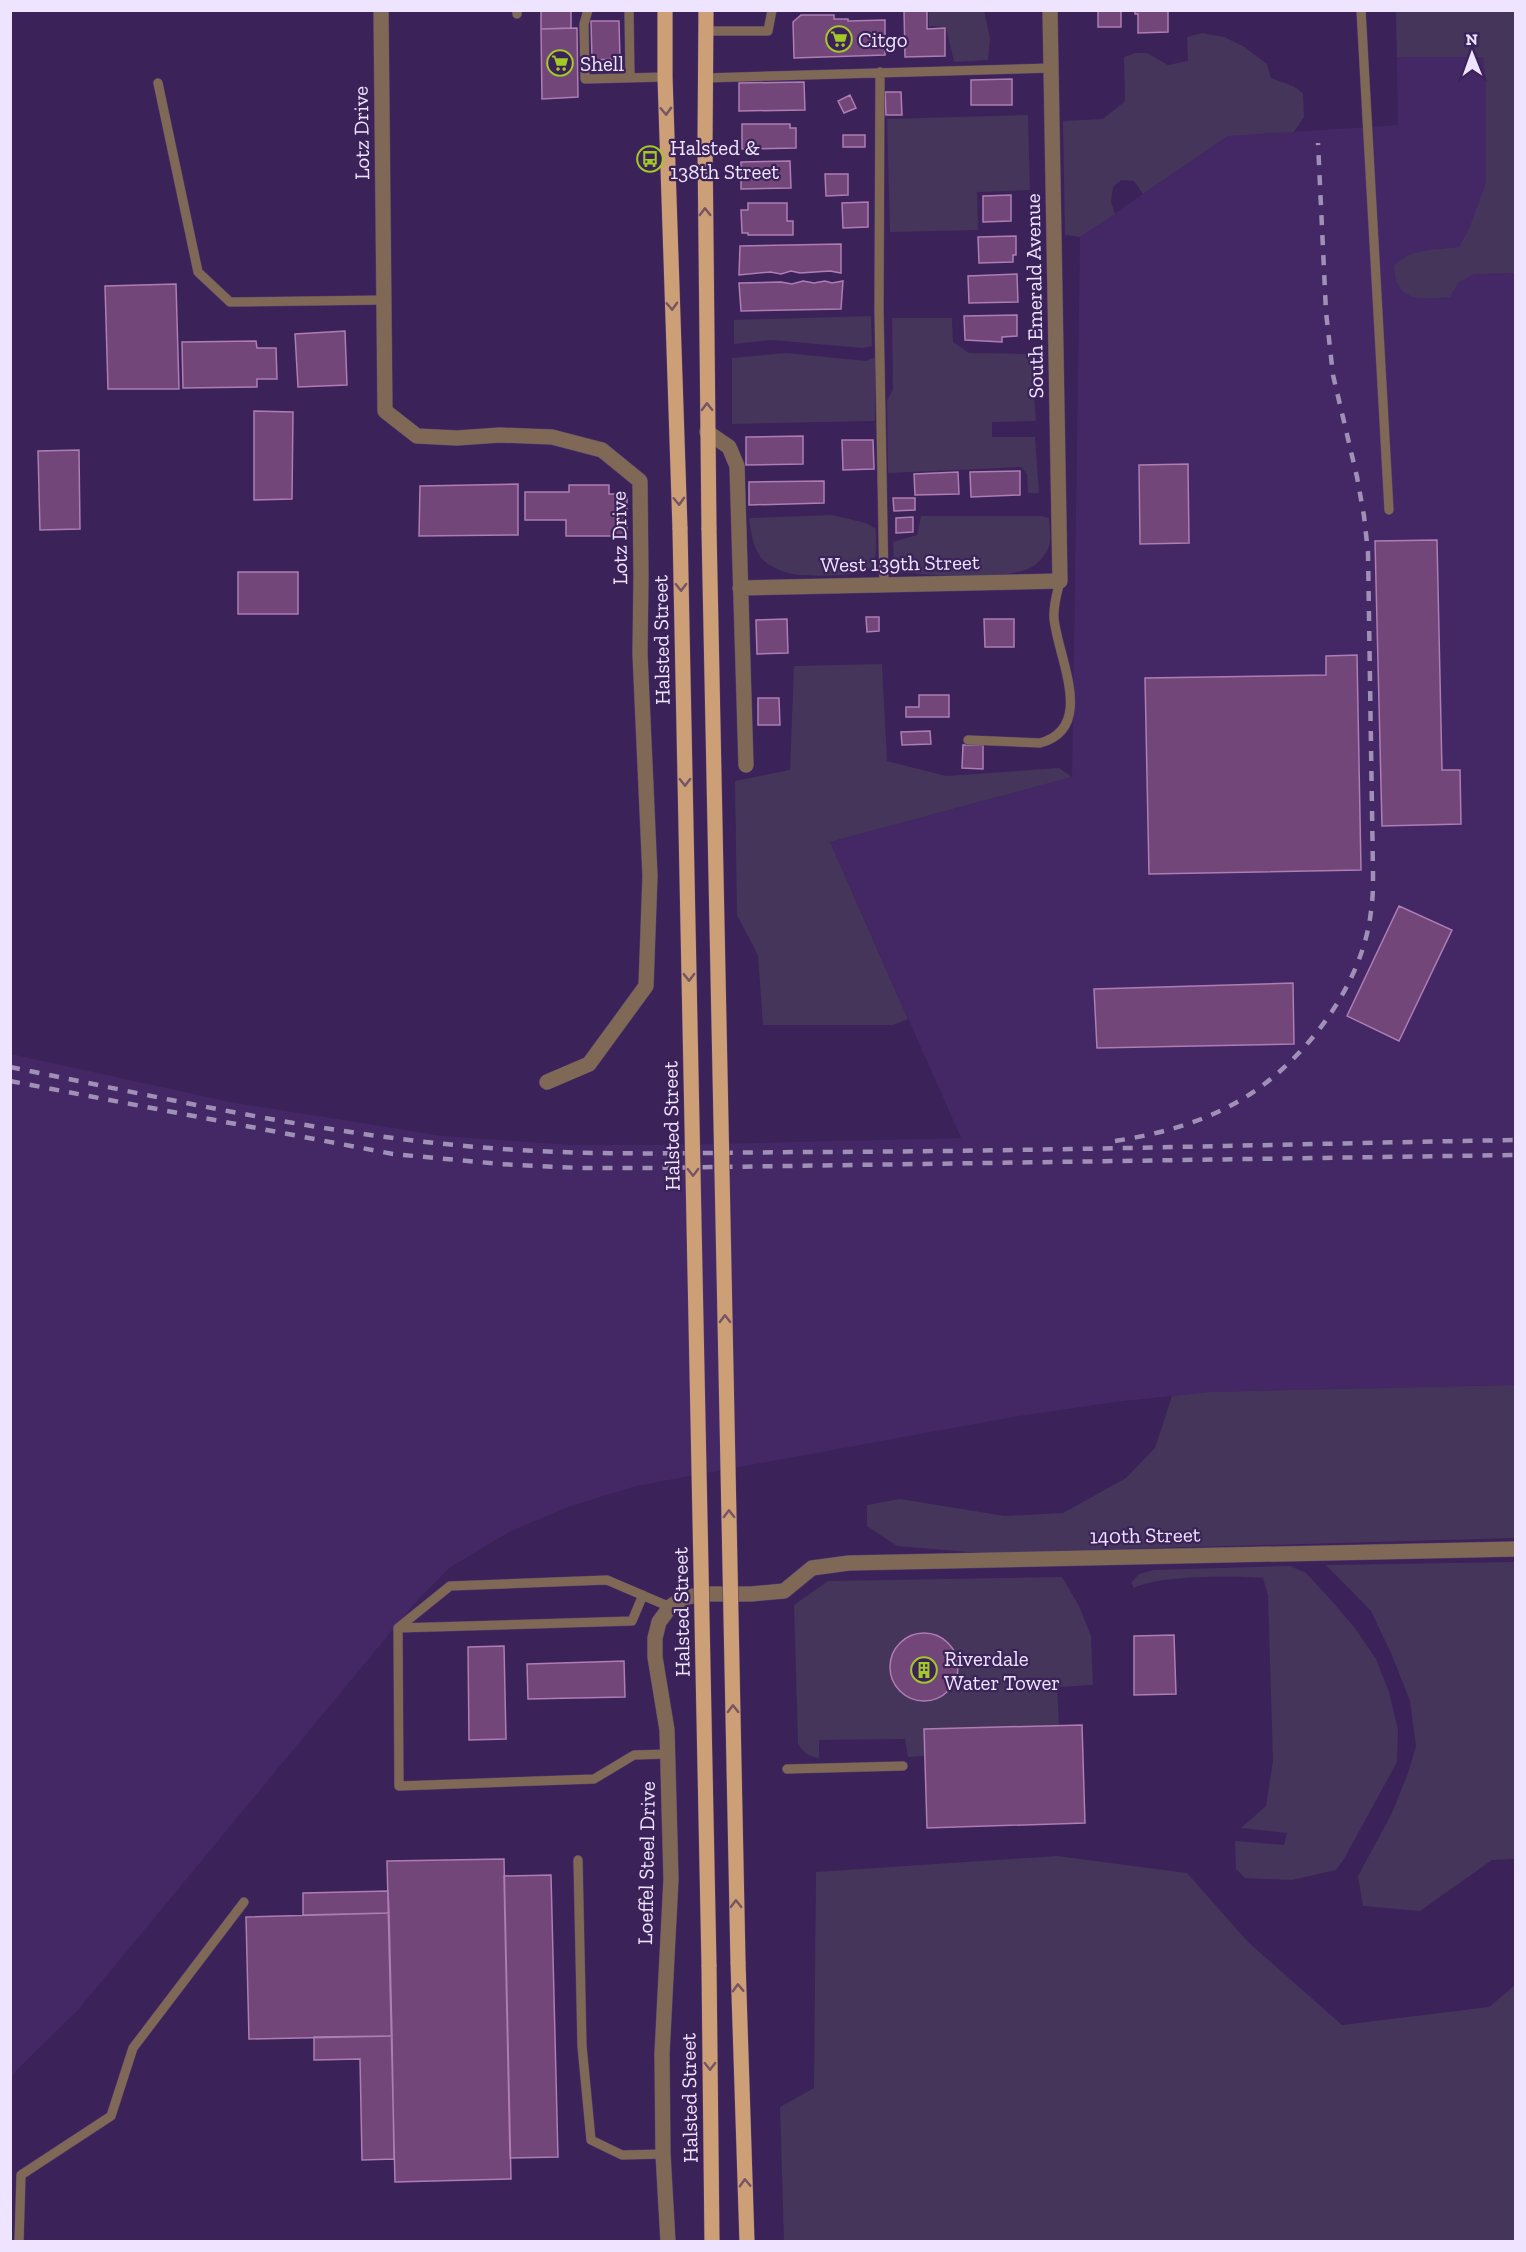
<svg xmlns="http://www.w3.org/2000/svg" width="1526" height="2252" font-family="'Zilla Slab',serif">
<rect width="100%" height="100%" fill="#3b2258"/>
<!-- built -->
<path fill="#442765" d="M 1396,11 L 1515,11 L 1515,1385 L 1210,1392 L 1115,1402 L 1013,1417 L 636,1486 L 568,1507 L 509,1532 L 449,1568 L 414,1604 L 79,2009 L 11,2076 L 11,1054 L 230,1102 L 443,1136 L 573,1145 L 671,1145 L 961,1138 L 830,842 L 1072,777 L 1080,237 L 1228,136 L 1398,125 Z"/>
<!-- green -->
<path fill="#45355a" d="M 929,11 L 984,11 L 990,38 L 988,60 L 954,62 L 946,27 L 929,26 Z
M 1396,11 L 1515,11 L 1515,273 L 1474,274 L 1458,283 L 1450,297 C 1421,299 1396,304 1394,266 C 1410,248 1437,250 1459,247 L 1469,229 L 1486,183 L 1486,79 L 1483,57 L 1397,57 Z
M 1202,33 L 1224,37 L 1243,46 L 1267,64 L 1271,78 L 1293,86 L 1303,93 L 1304,117 L 1294,132 L 1228,136 L 1143,194 L 1134,181 L 1121,180 L 1113,187 L 1111,202 L 1115,214 L 1080,237 L 1065,235 L 1063,121 L 1103,119 L 1125,101 L 1124,57 L 1135,53 L 1147,53 L 1168,65 L 1188,61 L 1187,37 Z
M 1028,115 L 1030,190 L 977,192 L 978,230 L 890,232 L 887,119 Z
M 871,316 L 872,346 L 863,348 L 771,340 L 734,344 L 734,320 Z
M 892,318 L 952,318 L 953,342 L 969,353 L 1031,354 L 1036,421 L 992,422 L 992,437 L 1035,437 L 1039,493 L 1028,493 L 1027,474 L 1021,467 L 888,473 L 887,400 L 893,390 Z
M 786,353 L 866,361 L 875,357 L 875,421 L 732,424 L 732,358 Z
M 832,515 L 866,523 L 876,529 C 875,540 879,562 869,569 C 858,577 812,576 799,575 C 788,574 772,568 764,561 C 753,551 751,532 749,518 Z
M 921,516 L 1042,516 L 1049,518 C 1049,526 1052,538 1049,546 C 1046,556 1037,565 1028,569 C 999,581 930,575 898,572 L 894,568 L 893,542 L 917,535 Z
M 882,664 L 887,761 L 946,776 L 1059,768 L 1072,777 L 830,842 L 908,1019 L 893,1025 L 763,1025 L 758,955 L 737,915 L 735,781 L 790,770 L 794,666 Z
M 1515,1385 L 1515,1538 L 981,1553 L 897,1546 L 867,1526 L 867,1505 L 900,1499 L 1005,1516 L 1063,1513 L 1126,1478 L 1155,1448 L 1172,1396 L 1210,1392 Z
M 1515,1562 L 1515,1859 L 1492,1860 L 1420,1911 L 1363,1906 L 1358,1876 L 1392,1813 L 1408,1773 L 1416,1746 L 1410,1701 L 1391,1653 L 1371,1611 L 1326,1565 Z
M 1290,1566 L 1306,1573 L 1331,1600 L 1355,1628 L 1376,1659 L 1389,1692 L 1398,1730 L 1397,1762 L 1344,1859 L 1336,1870 L 1292,1880 L 1245,1878 L 1236,1869 L 1235,1841 L 1284,1845 L 1287,1833 L 1241,1828 L 1266,1806 L 1273,1761 L 1268,1596 L 1263,1578 C 1233,1576 1159,1575 1134,1588 L 1131,1583 L 1139,1574 L 1154,1570 Z
M 1062,1577 L 1079,1606 L 1091,1636 L 1093,1685 L 1057,1687 L 1059,1726 L 924,1729 L 925,1756 L 908,1757 L 905,1739 L 819,1740 L 819,1758 C 808,1756 803,1753 798,1743 L 794,1605 L 828,1581 Z
M 1057,1856 L 1187,1873 L 1248,1942 L 1342,2025 L 1489,2007 L 1515,1985 L 1515,2241 L 784,2241 L 780,2107 L 814,2088 L 816,1872 Z"/>
<!-- building -->
<path fill="#734679" stroke="#ad7db3" stroke-width="1.5" d="M 541,10 L 571,10 L 571,28 L 541,29 Z
M 904,10 L 927,10 L 927,29 L 945,28 L 945,56 L 905,57 Z
M 1098,10 L 1121,10 L 1121,27 L 1098,27 Z
M 1135,10 L 1168,10 L 1168,32 L 1138,33 L 1138,14 L 1135,14 Z
M 801,15 L 834,15 L 834,19 L 848,19 L 848,21 L 885,20 L 885,55 L 794,58 L 793,22 Z
M 591,21 L 619,21 L 620,59 L 592,60 Z
M 577,28 L 578,97 L 542,99 L 541,29 Z
M 1012,79 L 1012,105 L 971,105 L 971,80 Z
M 804,82 L 805,110 L 739,111 L 739,83 Z
M 885,92 L 901,92 L 902,115 L 886,115 Z
M 850,95 L 856,108 L 844,113 L 838,101 Z
M 742,124 L 790,124 L 790,128 L 796,128 L 796,148 L 742,149 Z
M 843,135 L 865,135 L 865,147 L 843,147 Z
M 790,161 L 791,188 L 741,189 L 741,162 Z
M 825,174 L 848,174 L 848,195 L 826,196 Z
M 1011,195 L 1011,221 L 983,222 L 983,196 Z
M 868,202 L 868,227 L 843,228 L 842,203 Z
M 748,203 L 787,203 L 787,221 L 793,221 L 793,235 L 748,235 L 748,233 L 742,233 L 741,210 L 748,210 Z
M 1016,236 L 1016,255 L 1013,255 L 1013,262 L 979,263 L 978,237 Z
M 841,244 L 841,273 L 830,271 L 800,273 L 791,271 L 781,274 L 770,272 L 739,275 L 740,246 Z
M 1017,274 L 1018,302 L 969,303 L 968,276 Z
M 803,281 L 814,283 L 825,281 L 832,283 L 843,281 L 841,309 L 741,311 L 739,283 L 781,282 L 792,284 Z
M 176,284 L 179,389 L 108,389 L 105,286 Z
M 1017,315 L 1017,336 L 1002,337 L 1002,342 L 965,340 L 964,316 Z
M 345,331 L 347,385 L 298,387 L 295,334 Z
M 256,341 L 257,348 L 276,348 L 277,379 L 257,379 L 257,387 L 183,388 L 182,342 Z
M 254,411 L 293,412 L 292,499 L 254,500 Z
M 803,436 L 803,464 L 746,465 L 746,437 Z
M 842,440 L 873,440 L 874,469 L 843,470 Z
M 79,450 L 80,529 L 40,530 L 38,451 Z
M 1188,464 L 1189,543 L 1140,544 L 1139,465 Z
M 1020,471 L 1020,495 L 971,497 L 970,472 Z
M 958,472 L 959,494 L 915,495 L 914,474 Z
M 824,481 L 824,503 L 749,505 L 749,482 Z
M 518,484 L 518,535 L 419,536 L 420,486 Z
M 569,485 L 609,485 L 609,494 L 627,494 L 627,536 L 566,536 L 566,520 L 525,520 L 525,492 L 569,492 Z
M 893,498 L 915,498 L 915,510 L 894,511 Z
M 913,517 L 913,532 L 896,533 L 896,518 Z
M 1437,540 L 1442,770 L 1460,770 L 1461,824 L 1382,826 L 1375,541 Z
M 238,572 L 298,572 L 298,614 L 238,614 Z
M 866,617 L 879,617 L 879,631 L 867,632 Z
M 787,619 L 788,653 L 757,654 L 756,620 Z
M 984,619 L 1014,619 L 1014,647 L 985,647 Z
M 1357,655 L 1361,870 L 1149,874 L 1145,678 L 1326,675 L 1326,656 Z
M 919,695 L 949,695 L 949,717 L 906,717 L 906,707 L 919,707 Z
M 758,698 L 779,698 L 780,725 L 758,725 Z
M 930,731 L 931,744 L 902,745 L 901,732 Z
M 963,745 L 983,745 L 983,769 L 962,768 Z
M 1399,906 L 1452,930 L 1399,1041 L 1347,1016 Z
M 1293,983 L 1294,1044 L 1097,1048 L 1094,989 Z
M890 1667a34 34 0 1 1 68 0a34 34 0 1 1-68 0Z
M 1174,1635 L 1176,1694 L 1134,1695 L 1134,1636 Z
M 504,1646 L 506,1739 L 469,1740 L 468,1647 Z
M 624,1661 L 625,1697 L 528,1699 L 527,1664 Z
M 1082,1725 L 1085,1823 L 927,1828 L 924,1729 Z
M 504,1859 L 511,2179 L 395,2182 L 387,1861 Z
M 551,1875 L 558,2157 L 510,2158 L 504,1876 Z
M 388,1891 L 389,1913 L 303,1915 L 303,1893 Z
M 389,1913 L 392,2036 L 249,2039 L 246,1917 Z
M 392,2036 L 394,2159 L 362,2160 L 360,2059 L 314,2060 L 314,2037 Z"/>
<g fill="none" stroke-linecap="round" stroke-linejoin="round">
<!-- lane casing -->
<g stroke="#543d6f" stroke-width="10">
<path id="lane" d="M 517,10 L 517,14
M 588,10 L 584,24 L 585,79 L 665,77
M 629,10 L 630,78
M 1361,10 L 1389,510
M 705,31 L 768,31 L 772,10
M 880,72 L 879,310 L 884,585
M 705,78 L 1051,68
M 158,83 L 198,272 L 230,302 L 384,300
M 968,740 L 1040,743 C 1097,728 1057,656 1054,618 C 1053,606 1057,593 1060,581
M 398,1628 L 632,1621 L 643,1595
M 668,1754 L 634,1755 L 594,1779 L 399,1786 L 398,1628 L 450,1586 L 607,1580 L 670,1607
M 787,1769 L 903,1766
M 578,1860 L 582,2046 L 591,2140 L 622,2155 L 663,2154
M 19,2242 L 21,2175 L 111,2116 L 133,2048 L 244,1902"/>
</g>
<!-- street casing -->
<g stroke="#543d6f" stroke-width="16">
<path id="street" d="M 381,10 L 385,411 L 417,436 L 457,438 L 500,435 L 552,437 L 602,450 L 640,481 L 641,576 L 640,654 L 650,876 L 646,986 L 589,1064 L 547,1082
M 707,432 L 729,447 L 737,466 L 746,765
M 740,588 L 1060,581 L 1050,10
M 668,2242 L 663,2154 L 662,2054 L 671,1879 L 667,1730 L 655,1657 L 655,1638 L 659,1622 L 670,1607 L 683,1598 L 703,1594 L 751,1594 L 784,1591 L 812,1568 L 849,1563 L 1516,1549"/>
</g>
<!-- primary casing -->
<g stroke="#543d6f" stroke-width="16">
<path id="primary" d="M 665,10 L 665,77 L 680,529
M 706,10 L 705,145 L 709,529
M 738,1962 L 747,2242
M 709,1965 L 712,2242"/>
</g>
<!-- lane -->
<use href="#lane" stroke="#7f6956" stroke-width="9"/>
<!-- street -->
<use href="#street" stroke="#7f6956" stroke-width="15"/>
<!-- primary -->
<use href="#primary" stroke="#cd9f77" stroke-width="15"/>
<!-- rail -->
<path stroke="#a090b6" stroke-width="4.5" stroke-dasharray="10 10" stroke-linecap="butt" d="M 10,1067 C 169,1099 328,1136 490,1148 C 601,1157 713,1152 824,1152 C 1055,1151 1285,1144 1516,1140
M 10,1081 L 393,1154 L 500,1164 L 580,1168 L 653,1168 L 1516,1155
M 1115,1141 C 1160,1134 1205,1122 1244,1098 C 1306,1060 1363,984 1371,911 C 1373,899 1373,886 1373,874 L 1368,552 L 1364,516 L 1357,477 L 1333,375 L 1326,312 L 1318,143"/>
<!-- primary-bridge casing -->
<g stroke="#543d6f" stroke-width="16" stroke-linecap="butt">
<path id="primary-bridge" d="M 680,529 L 709,1965
M 709,529 L 738,1962"/>
</g>
<!-- primary-bridge -->
<use href="#primary-bridge" stroke="#cd9f77" stroke-width="15"/>
</g>
<!-- one-way arrows -->
<defs><path id="oneway-chevron" d="M-2-3.5L2.5 0L-2 3.5" fill="none" stroke-width="1.6" stroke-linecap="round" stroke-linejoin="round" transform="scale(1.5)"/></defs>
<g stroke="#755464">
<use href="#oneway-chevron" transform="translate(666 111) rotate(88)"/>
<use href="#oneway-chevron" transform="translate(705 212) rotate(-91)"/>
<use href="#oneway-chevron" transform="translate(672 306) rotate(88)"/>
<use href="#oneway-chevron" transform="translate(707 407) rotate(-91)"/>
<use href="#oneway-chevron" transform="translate(679 501) rotate(88)"/>
<use href="#oneway-chevron" transform="translate(681 587) rotate(89)"/>
<use href="#oneway-chevron" transform="translate(685 782) rotate(89)"/>
<use href="#oneway-chevron" transform="translate(689 977) rotate(89)"/>
<use href="#oneway-chevron" transform="translate(693 1172) rotate(89)"/>
<use href="#oneway-chevron" transform="translate(725 1319) rotate(-91)"/>
<use href="#oneway-chevron" transform="translate(729 1514) rotate(-91)"/>
<use href="#oneway-chevron" transform="translate(733 1709) rotate(-91)"/>
<use href="#oneway-chevron" transform="translate(736 1904) rotate(-91)"/>
<use href="#oneway-chevron" transform="translate(738 1988) rotate(-92)"/>
<use href="#oneway-chevron" transform="translate(710 2066) rotate(89)"/>
<use href="#oneway-chevron" transform="translate(745 2183) rotate(-92)"/>
</g>
<!-- icons -->
<defs>
<g id="supermarket-ring" transform="scale(1.35)"><circle r="9.5" fill="#3b2258" stroke="#a3c926" stroke-width="1.5"/><path d="M-6-5.5h2.5l.6 2H6L4.5 2H-2.5L-4.4-4H-6ZM-1.5 3.2a1.3 1.3 0 1 0 .1 0ZM3 3.2a1.3 1.3 0 1 0 .1 0Z" fill="#a3c926"/></g>
<g id="bus-ring" transform="scale(1.35)"><circle r="9.5" fill="#3b2258" stroke="#a3c926" stroke-width="1.5"/><path d="M-5-6H5V4H4V6H2V4H-2V6H-4V4H-5ZM-3.5-4V0h7V-4ZM-3.5 1.2v1.5H-2V1.2ZM2 1.2v1.5H3.5V1.2Z" fill="#a3c926"/></g>
<g id="building-ring" transform="scale(1.35)"><circle r="9.5" fill="#3b2258" stroke="#a3c926" stroke-width="1.5"/><path d="M-4-6H4V6H1V3H-1V6H-4ZM-2.5-4.3h1.7v1.8h-1.7ZM.8-4.3h1.7v1.8H.8ZM-2.5-1h1.7V.8h-1.7ZM.8-1h1.7V.8H.8Z" fill="#a3c926"/></g>
</defs>
<g fill-rule="evenodd">
<use href="#supermarket-ring" x="839" y="39"/>
<use href="#supermarket-ring" x="560" y="63"/>
<use href="#bus-ring" x="650" y="159"/>
<use href="#building-ring" x="924" y="1670"/>
</g>
<g text-anchor="middle" dominant-baseline="central" stroke-width="4.5" stroke-linejoin="round" paint-order="stroke">
<!-- poi labels -->
<g font-size="21" fill="#eee4ff" stroke="#3b2258" text-anchor="start">
<text x="858" y="39">Citgo</text>
<text x="580" y="63">Shell</text>
<text x="670" y="147">Halsted &amp;<tspan x="670" dy="24">138th Street</tspan></text>
<text x="944" y="1658">Riverdale<tspan x="944" dy="24">Water Tower</tspan></text>
</g>
<!-- street labels -->
<g font-size="21" fill="#eee4ff" stroke="#3b2258">
<text transform="translate(361 133) rotate(-91)">Lotz Drive</text>
<text transform="translate(1034 296) rotate(-91)">South Emerald Avenue</text>
<text transform="translate(619 538) rotate(-91)">Lotz Drive</text>
<text transform="translate(900 563) rotate(-1)">West 139th Street</text>
<text transform="translate(661 640) rotate(-91)">Halsted Street</text>
<text transform="translate(671 1126) rotate(-91)">Halsted Street</text>
<text transform="translate(1145 1535) rotate(-1)">140th Street</text>
<text transform="translate(681 1612) rotate(-91)">Halsted Street</text>
<text transform="translate(646 1863) rotate(-89)">Loeffel Steel Drive</text>
<text transform="translate(689 2098) rotate(-91)">Halsted Street</text>
</g>
</g>
<!-- border -->
<rect width="1526" height="2252" fill="none" stroke="#eee4ff" stroke-width="24"/>
<!-- north arrow -->
<g transform="translate(1472 54) rotate(359)" stroke="#3b2258" stroke-width="4.5" paint-order="stroke">
<path d="M0-4.5L10 22L0 15L-10 22Z" fill="#eee4ff"/>
<text y="-9" font-size="16" font-weight="bold" text-anchor="middle" fill="#eee4ff">N</text>
</g>
</svg>
